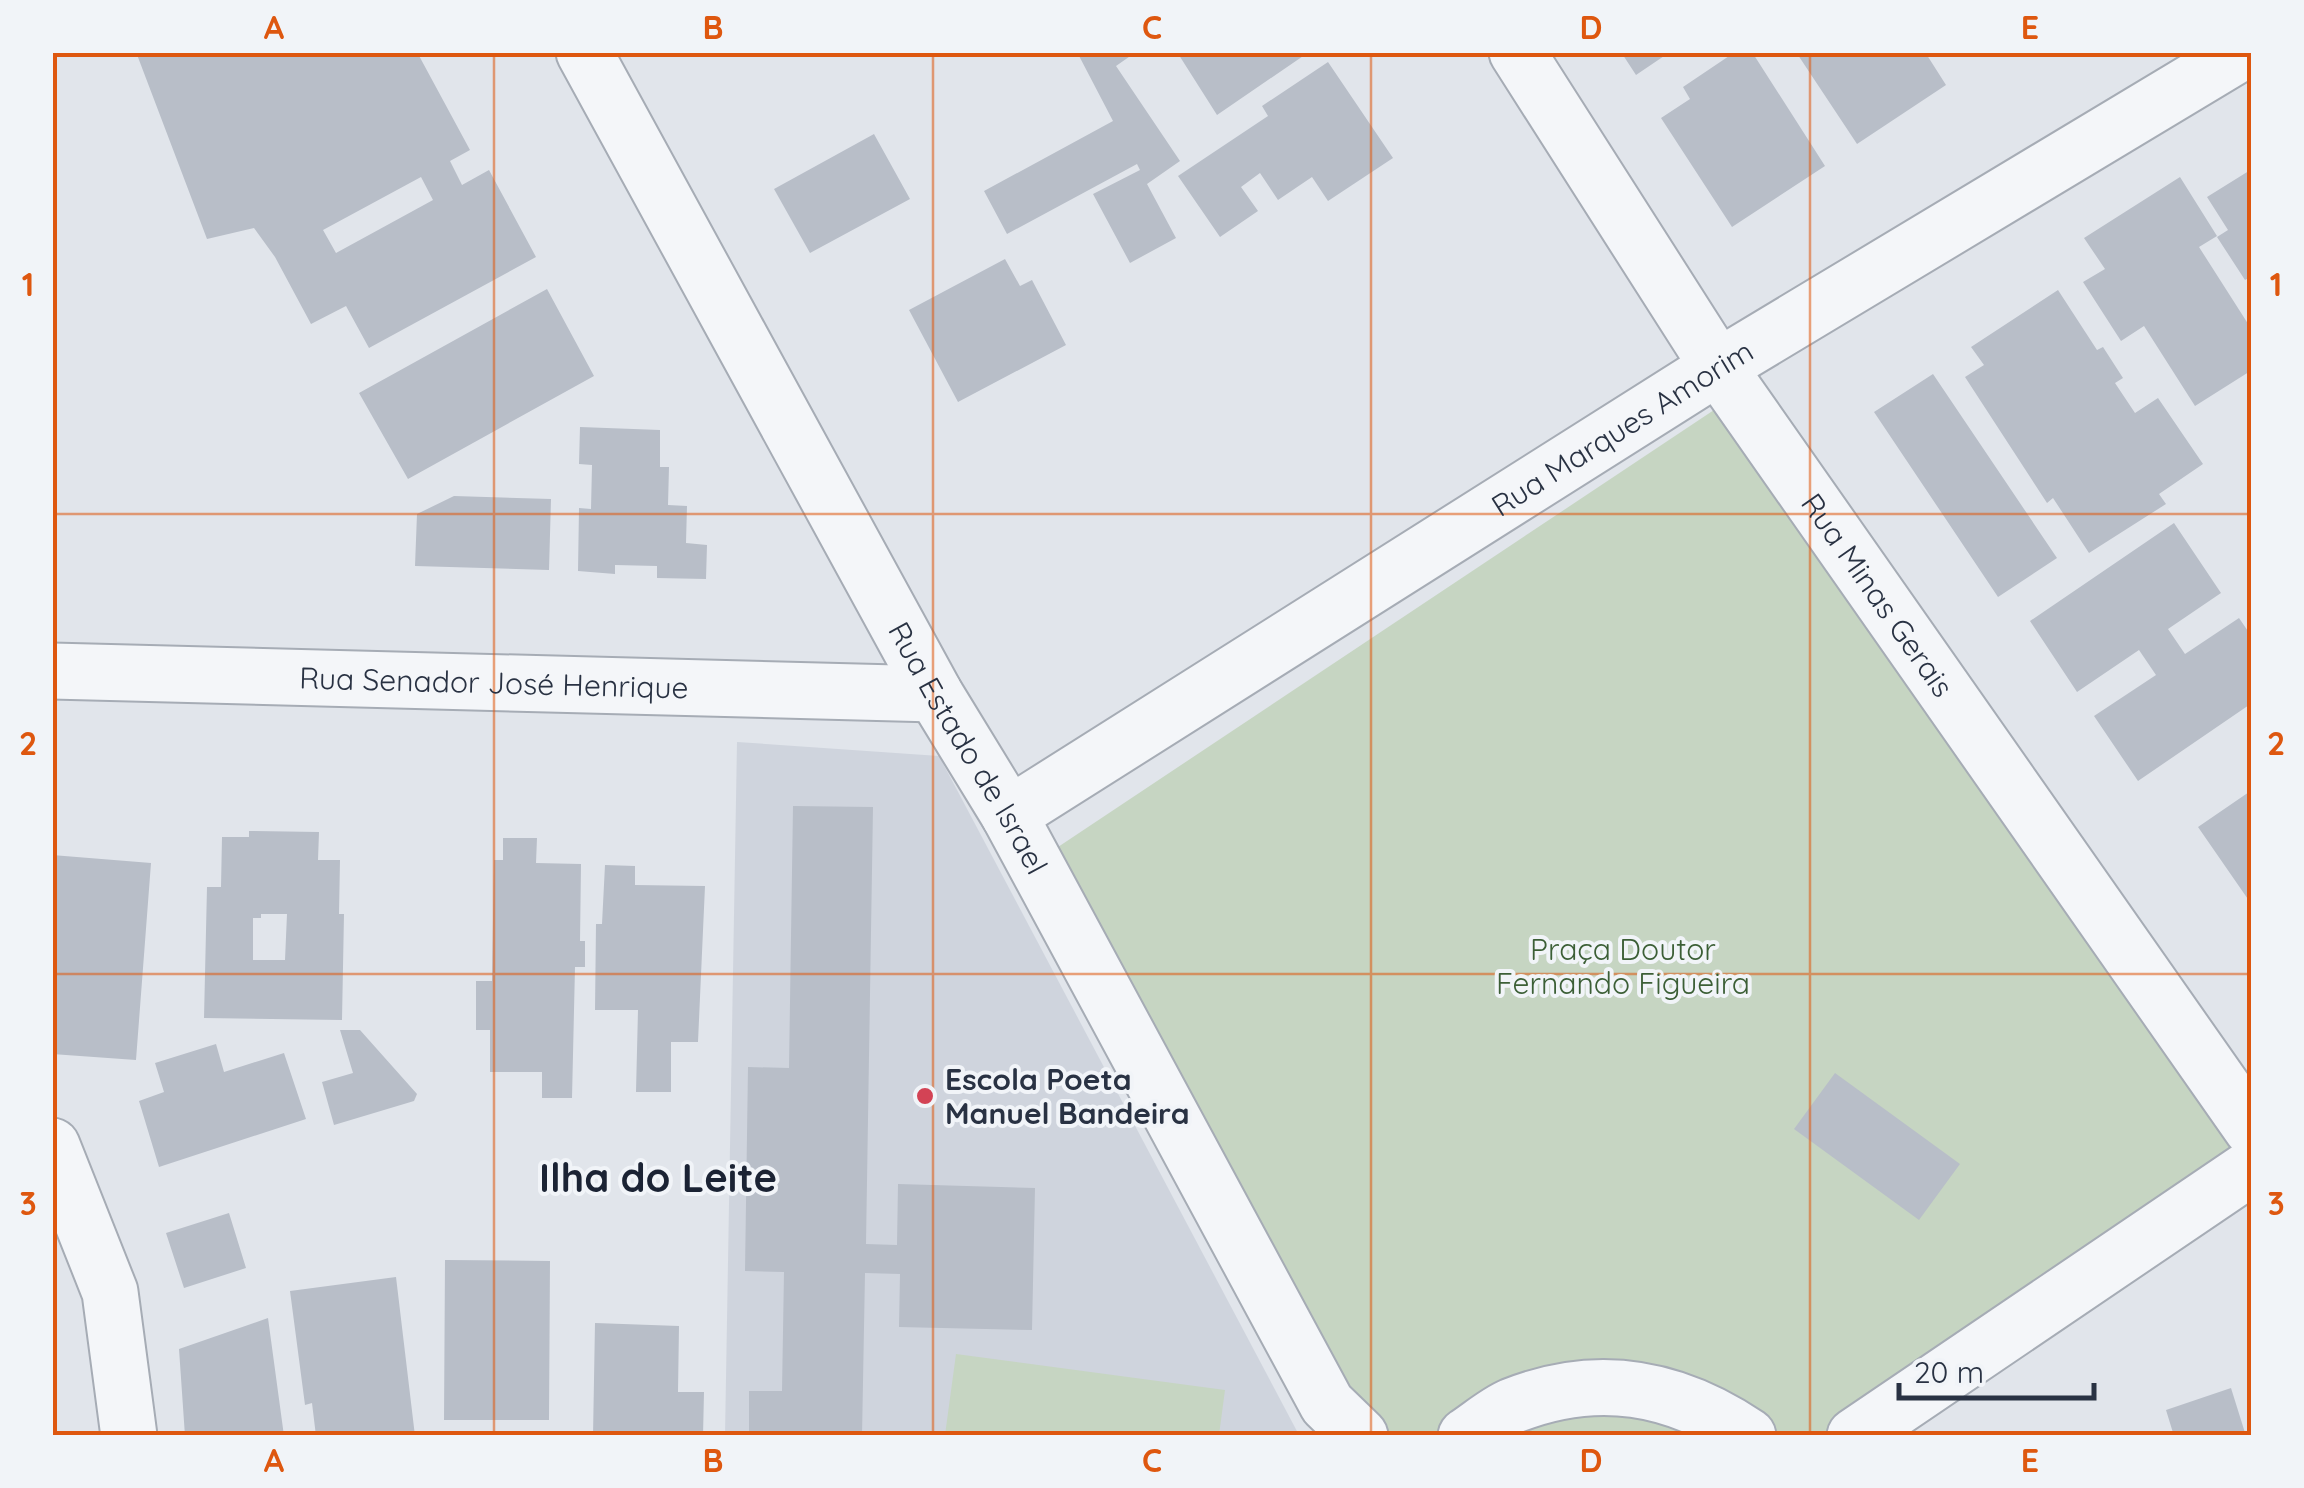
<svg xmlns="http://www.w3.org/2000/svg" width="2304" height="1488" font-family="Quicksand,sans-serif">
<rect width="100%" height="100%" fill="#e1e5eb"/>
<!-- built -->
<path fill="#cfd4dd" d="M 737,742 L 939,756 L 1299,1435 L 725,1436 Z"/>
<!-- green -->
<path fill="#c6d5c2" d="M 1732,398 L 2251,1148 L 1838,1435 L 1760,1435 L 1658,1382 L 1451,1435 L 1373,1435 L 1046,855 Z
M 956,1354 L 1225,1390 L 1219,1435 L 945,1435 Z
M 1590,1394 L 1732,1436 L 1489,1436 Z"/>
<!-- building -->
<path fill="#b8bec8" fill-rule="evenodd" d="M 136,52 L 417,52 L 470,150 L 450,161 L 462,185 L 489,170 L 536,257 L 369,348 L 346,306 L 311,324 L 275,257 L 254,228 L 207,239 ZM 421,177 L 433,200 L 336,253 L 323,230 Z
M 1077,52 L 1136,52 L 1116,66 L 1180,161 L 1147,184 L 1176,238 L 1130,263 L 1093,194 L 1140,170 L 1137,164 L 1007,234 L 984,191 L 1113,121 Z
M 1177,52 L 1309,52 L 1217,115 Z
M 1621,52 L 1670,52 L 1636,75 Z
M 1735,52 L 1752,52 L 1825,166 L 1732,227 L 1661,118 L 1690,99 L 1683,87 Z
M 1796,52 L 1893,52 L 1896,57 L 1902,52 L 1925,52 L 1946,85 L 1857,144 Z
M 1328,62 L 1393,158 L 1328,201 L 1312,177 L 1278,200 L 1260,173 L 1241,187 L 1258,211 L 1220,237 L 1178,176 L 1268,116 L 1262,106 Z
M 874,134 L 910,199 L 810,253 L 774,189 Z
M 2252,169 L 2252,276 L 2245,280 L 2217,237 L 2228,230 L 2207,197 Z
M 2180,177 L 2217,236 L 2199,247 L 2252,330 L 2252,370 L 2195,406 L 2144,326 L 2121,341 L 2083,282 L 2105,269 L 2084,238 Z
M 1005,259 L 1020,286 L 1032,280 L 1066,345 L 958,402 L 909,310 Z
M 547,289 L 594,376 L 408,479 L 359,393 Z
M 2058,290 L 2097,350 L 2103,347 L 2123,378 L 2115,383 L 2135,413 L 2158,398 L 2203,464 L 2159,494 L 2166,504 L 2089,553 L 2053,498 L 2047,503 L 1965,377 L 1984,365 L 1971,347 Z
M 1933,374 L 2057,558 L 1998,597 L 1874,412 Z
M 580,427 L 660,430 L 660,467 L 669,467 L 668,505 L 687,506 L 686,543 L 707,545 L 706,579 L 657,578 L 657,566 L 615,565 L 615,574 L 578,571 L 579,508 L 591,509 L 592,465 L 579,464 Z
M 454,496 L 551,499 L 549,570 L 415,566 L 417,514 Z
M 2174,523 L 2221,593 L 2168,629 L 2185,654 L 2239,618 L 2252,637 L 2252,703 L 2138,781 L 2094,716 L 2156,675 L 2139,650 L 2077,692 L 2030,621 Z
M 2252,790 L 2252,905 L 2198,827 Z
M 793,806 L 873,807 L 866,1244 L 897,1245 L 898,1184 L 1035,1188 L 1032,1330 L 899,1327 L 900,1274 L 865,1273 L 862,1436 L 749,1436 L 749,1391 L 782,1391 L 784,1272 L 745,1271 L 748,1067 L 789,1068 Z
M 249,831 L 319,832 L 318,860 L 340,860 L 339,914 L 344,914 L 342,1020 L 204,1018 L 207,887 L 221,887 L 222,837 L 249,837 ZM 261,914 L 287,914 L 285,960 L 253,960 L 253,918 L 261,918 Z
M 503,838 L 537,838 L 536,863 L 581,864 L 580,941 L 585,941 L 585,967 L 575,967 L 572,1098 L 542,1098 L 542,1072 L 490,1072 L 490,1030 L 476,1030 L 476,981 L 492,981 L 494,860 L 503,860 Z
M 52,855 L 151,863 L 136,1060 L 52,1054 Z
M 605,865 L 635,866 L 635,885 L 705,886 L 698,1042 L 671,1042 L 671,1092 L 636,1092 L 638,1010 L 595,1010 L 596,924 L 602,924 Z
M 340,1030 L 360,1030 L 417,1094 L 414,1101 L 334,1125 L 322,1082 L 353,1073 Z
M 216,1044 L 224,1072 L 284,1053 L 306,1119 L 159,1167 L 139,1101 L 164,1092 L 155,1063 Z
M 1835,1073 L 1960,1164 L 1919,1220 L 1794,1129 Z
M 229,1213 L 246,1268 L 184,1288 L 166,1233 Z
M 445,1260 L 550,1261 L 549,1420 L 444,1420 Z
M 396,1277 L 415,1436 L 316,1436 L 312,1403 L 305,1405 L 290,1291 Z
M 268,1318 L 284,1436 L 185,1436 L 179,1349 Z
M 595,1323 L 679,1326 L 678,1392 L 704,1392 L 703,1436 L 593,1436 Z
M 2231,1388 L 2246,1436 L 2174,1436 L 2166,1410 Z"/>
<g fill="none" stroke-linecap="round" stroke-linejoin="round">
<!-- minor casing -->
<g stroke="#a6acb5" stroke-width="59">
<g id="minor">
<path id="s1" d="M 1517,52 L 1718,367 L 2252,1129"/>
<path id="s2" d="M 1009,815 L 1718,367 L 2242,52"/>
</g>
</g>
<!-- tertiary casing -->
<g stroke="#a6acb5" stroke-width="59">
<g id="tertiary">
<path id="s3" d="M 584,52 L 935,694 L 1009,815 L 1327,1404 L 1360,1436"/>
<path id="s4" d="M 52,671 L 935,694"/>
<path d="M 52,1146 L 110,1292 L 129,1436"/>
<path d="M 1466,1436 C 1481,1426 1496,1413 1512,1406 C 1597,1372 1674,1386 1748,1436"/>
<path d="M 1855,1436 L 2252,1167"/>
</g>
</g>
<!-- minor -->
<use href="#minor" stroke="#f4f6f9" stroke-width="55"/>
<!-- tertiary -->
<use href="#tertiary" stroke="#f4f6f9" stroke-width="55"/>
</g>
<!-- grid -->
<path fill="none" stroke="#de570f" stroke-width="2.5" stroke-opacity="0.55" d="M 494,52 L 494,1436M 933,52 L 933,1436M 1371,52 L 1371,1436M 1810,52 L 1810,1436M 52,514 L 2252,514M 52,974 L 2252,974"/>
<!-- markers -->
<circle fill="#d34355" stroke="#f1f4f8" stroke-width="4" cx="925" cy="1096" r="10"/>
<g text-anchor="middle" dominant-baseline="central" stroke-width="8" stroke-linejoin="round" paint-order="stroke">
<!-- street labels -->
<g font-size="30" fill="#293243" stroke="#f1f4f8">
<text stroke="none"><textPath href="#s2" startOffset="725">Rua Marques Amorim</textPath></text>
<text stroke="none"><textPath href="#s1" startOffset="652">Rua Minas Gerais</textPath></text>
<text stroke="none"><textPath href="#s4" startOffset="442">Rua Senador José Henrique</textPath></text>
<text stroke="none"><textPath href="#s3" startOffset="795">Rua Estado de Israel</textPath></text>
</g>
<!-- park labels -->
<g font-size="30" fill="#3c5f36" stroke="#f1f4f8">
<text x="1623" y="949">Praça Doutor<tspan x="1623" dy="34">Fernando Figueira</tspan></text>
</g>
<!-- poi labels -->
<g font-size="30" font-weight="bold" fill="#293243" stroke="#f1f4f8" text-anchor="start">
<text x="945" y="1079">Escola Poeta<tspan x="945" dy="34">Manuel Bandeira</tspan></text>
</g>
<!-- district labels -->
<g font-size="40" font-weight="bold" fill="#1b2334" stroke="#f1f4f8">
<text x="658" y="1177">Ilha do Leite</text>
</g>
</g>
<!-- border -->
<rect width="2304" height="1488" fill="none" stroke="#f1f4f8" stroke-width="110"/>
<!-- scale -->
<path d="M1899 1383v15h195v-15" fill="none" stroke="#293243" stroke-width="5"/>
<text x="1914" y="1383" font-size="30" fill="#293243" stroke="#f1f4f8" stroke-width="8" paint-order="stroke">20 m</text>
<rect x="55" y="55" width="2194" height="1378" fill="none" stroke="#de570f" stroke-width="4"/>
<g font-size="32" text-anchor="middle" font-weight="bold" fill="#de570f">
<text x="274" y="39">A</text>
<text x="713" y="39">B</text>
<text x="1152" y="39">C</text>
<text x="1591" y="39">D</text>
<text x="2030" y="39">E</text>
<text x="28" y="296">1</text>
<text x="2276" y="296">1</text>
<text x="28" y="755">2</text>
<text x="2276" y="755">2</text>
<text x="28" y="1215">3</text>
<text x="2276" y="1215">3</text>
<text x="274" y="1472">A</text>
<text x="713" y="1472">B</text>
<text x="1152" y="1472">C</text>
<text x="1591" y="1472">D</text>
<text x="2030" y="1472">E</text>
</g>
</svg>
